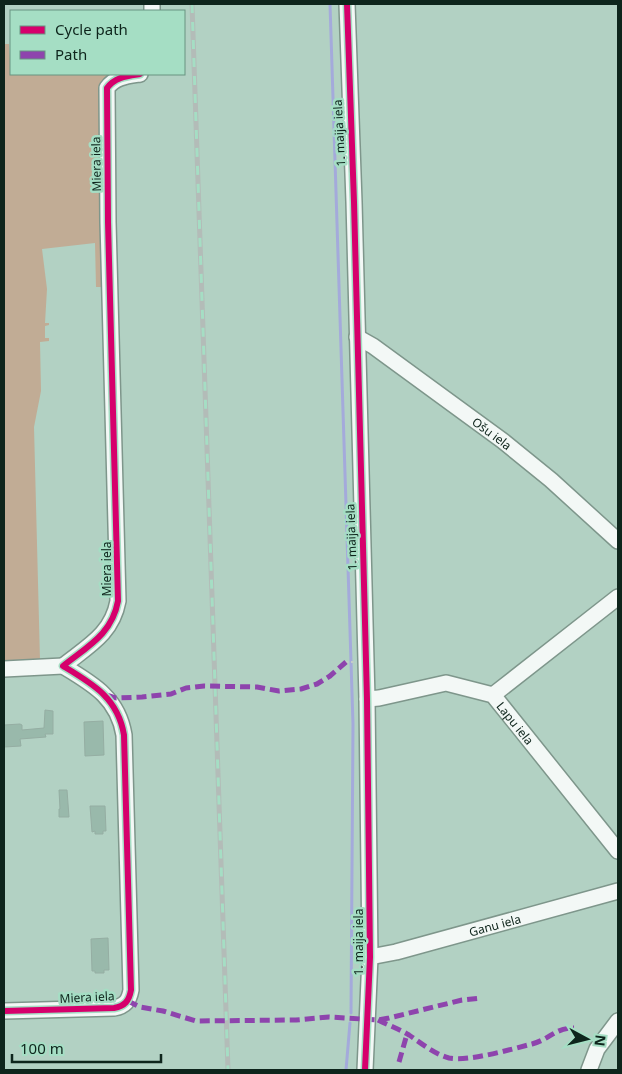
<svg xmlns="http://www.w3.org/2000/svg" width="622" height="1074" font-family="'Noto Sans',sans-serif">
<rect width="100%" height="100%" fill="#b2d1c3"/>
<!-- green -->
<path fill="#c1ac95" d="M 4,44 L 9,44 L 11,74 L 118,74 L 106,82 L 103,88 L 107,344 L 105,346 L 103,287 L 96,287 L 95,243 L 42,249 L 47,289 L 45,323 L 49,323 L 49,325 L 45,326 L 45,338 L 49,338 L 49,341 L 40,342 L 41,391 L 34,427 L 40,660 L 52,660 L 64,657 L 94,633 L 103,623 L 108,622 C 95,640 72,659 51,663 C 36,666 19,664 4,665 Z"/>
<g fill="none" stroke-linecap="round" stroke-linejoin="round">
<!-- stream -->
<path stroke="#a4aadb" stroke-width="3" d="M 330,4 L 353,724 L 351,1013
M 346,1070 L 350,1023"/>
</g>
<!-- building -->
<path fill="#99b9ab" stroke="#95aea3" d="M 45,710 L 53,711 L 53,734 L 45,734 L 46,737 L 20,739 L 21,746 L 4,747 L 4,725 L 20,724 L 22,725 L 22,730 L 44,728 Z
M 103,721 L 104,755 L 85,756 L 84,722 Z
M 59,790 L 67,790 L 69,817 L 59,817 L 59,809 L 60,809 Z
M 90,806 L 105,806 L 106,831 L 103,831 L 103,834 L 95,834 L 95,831 L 92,832 Z
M 108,938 L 109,970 L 104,970 L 104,973 L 95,973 L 95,971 L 92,971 L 91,939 Z"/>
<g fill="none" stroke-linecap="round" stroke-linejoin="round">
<!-- minor casing -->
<g stroke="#7e968b" stroke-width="18">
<g id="minor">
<path d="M 152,4 L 152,11"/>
<path d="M 347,4 L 354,202 L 367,699 L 370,957 L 365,1070"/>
<path id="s1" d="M 357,337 L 373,346 L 503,441 L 551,480 L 618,541"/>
<path d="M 4,669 L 63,666"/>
<path d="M 493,695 L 618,597"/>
<path id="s2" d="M 367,699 L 379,698 L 446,683 L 493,695 L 618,851"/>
<path id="s3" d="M 370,957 L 396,952 L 618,891"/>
<path d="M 4,1011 L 114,1008 C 125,1006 129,1001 131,990 L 124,735 C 118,698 93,684 63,666 C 88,646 112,634 118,601 L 108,222 L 107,88 C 115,77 127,76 140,74"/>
<path d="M 589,1070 L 597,1049 L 618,1021"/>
</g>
</g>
<!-- path -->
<path stroke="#c3cdc8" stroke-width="2" stroke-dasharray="2.5 2.5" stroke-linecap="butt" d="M 346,662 L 354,662"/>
<!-- minor -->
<use href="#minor" stroke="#f3f8f6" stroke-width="15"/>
<!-- rail casing -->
<g stroke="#b3bcb8" stroke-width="5">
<path id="rail" d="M 192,4 L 228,1070"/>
</g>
<!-- rail -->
<use href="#rail" stroke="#a5dec4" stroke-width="3" stroke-dasharray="9" stroke-linecap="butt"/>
<!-- quiet -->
<path stroke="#8e44ad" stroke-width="5" stroke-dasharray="10 5" stroke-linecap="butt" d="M 107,695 L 116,698 L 142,697 L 171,694 L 186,688 L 204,686 L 257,687 L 279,691 L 301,689 L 317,684 L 330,676 L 346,662
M 128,1001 L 140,1007 L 163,1011 L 196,1021 L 296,1020 L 329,1017 L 378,1020 L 389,1018 L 462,1000 L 481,998
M 378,1020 C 388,1025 399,1029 409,1035 C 421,1043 434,1054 449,1058 C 468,1062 512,1049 532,1044 C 550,1039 555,1028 574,1028
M 399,1062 L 407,1034"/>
<!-- cycleway casing -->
<g stroke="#a5dec4" stroke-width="9">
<path id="cycleway" d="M 347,4 L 354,202 L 367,699 L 370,957 L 365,1070
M 4,1011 L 114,1008 C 125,1006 129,1001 131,990 L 124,735 C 118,698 93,684 63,666 C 88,646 112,634 118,601 L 108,222 L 107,88 C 115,77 127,76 140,74"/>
</g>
<!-- cycleway -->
<use href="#cycleway" stroke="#d6006c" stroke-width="6"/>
</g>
<g text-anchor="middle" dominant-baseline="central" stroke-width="5" stroke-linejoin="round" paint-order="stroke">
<!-- street labels -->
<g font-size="12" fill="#0e251c" stroke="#a5dec4">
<text transform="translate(339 133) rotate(-93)">1. maija iela</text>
<text transform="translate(96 164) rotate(-91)">Miera iela</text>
<text stroke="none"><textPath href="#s1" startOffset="166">Ošu iela</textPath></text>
<text transform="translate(351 537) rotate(-92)">1. maija iela</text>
<text transform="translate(106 569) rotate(-90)">Miera iela</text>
<text stroke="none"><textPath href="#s2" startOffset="165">Lapu iela</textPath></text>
<text stroke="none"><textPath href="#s3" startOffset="129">Ganu iela</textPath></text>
<text transform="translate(358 942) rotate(-90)">1. maija iela</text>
<text transform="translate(87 997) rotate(-3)">Miera iela</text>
</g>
</g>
<!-- border -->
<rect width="622" height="1074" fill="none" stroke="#0e251c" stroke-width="10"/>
<!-- legend -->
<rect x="10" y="10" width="175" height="65" fill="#a5dec4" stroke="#699481"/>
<rect x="20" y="26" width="25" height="8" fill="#d6006c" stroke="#699481"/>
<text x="55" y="35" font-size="15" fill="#0e251c">Cycle path</text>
<rect x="20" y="51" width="25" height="8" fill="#8e44ad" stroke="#699481"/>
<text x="55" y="60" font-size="15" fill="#0e251c">Path</text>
<!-- north arrow -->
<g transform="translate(587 1039) rotate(97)" stroke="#a5dec4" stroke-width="4" paint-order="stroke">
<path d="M0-4L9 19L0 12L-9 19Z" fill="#0e251c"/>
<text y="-8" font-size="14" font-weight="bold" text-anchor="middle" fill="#0e251c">N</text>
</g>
<!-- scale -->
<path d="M12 1054v8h149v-8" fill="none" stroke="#0e251c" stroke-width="2.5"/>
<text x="20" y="1054" font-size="15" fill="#0e251c" stroke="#a5dec4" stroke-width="4" paint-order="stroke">100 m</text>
</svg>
